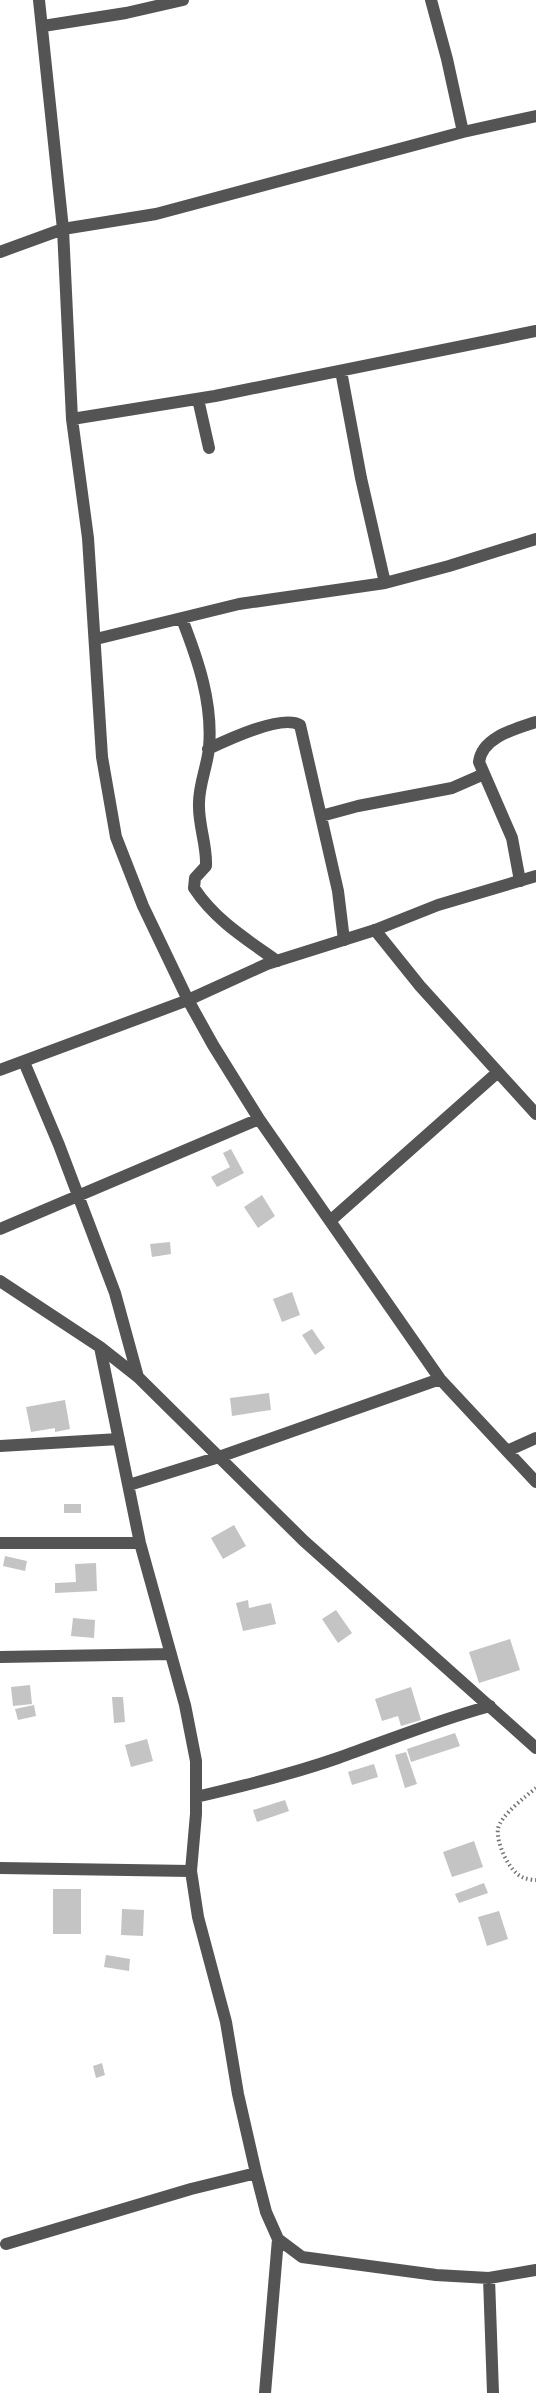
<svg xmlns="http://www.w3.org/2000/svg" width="536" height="2393" font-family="'PT Sans',sans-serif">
<rect width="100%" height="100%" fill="#fff"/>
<!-- building -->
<path fill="#c4c4c4" d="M 231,1149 L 244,1173 L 217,1187 L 211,1177 L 230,1167 L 223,1153 Z
M 262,1195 L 275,1216 L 258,1228 L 244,1207 Z
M 170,1242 L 171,1254 L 152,1257 L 150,1244 Z
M 292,1292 L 300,1315 L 282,1322 L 273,1299 Z
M 312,1329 L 325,1348 L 315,1355 L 302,1335 Z
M 269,1393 L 271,1410 L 232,1416 L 230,1398 Z
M 65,1400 L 70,1429 L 55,1432 L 55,1428 L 31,1432 L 26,1407 Z
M 64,1504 L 81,1504 L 81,1513 L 64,1513 Z
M 234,1525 L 246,1546 L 223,1559 L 211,1538 Z
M 5,1556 L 27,1561 L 25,1571 L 3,1566 Z
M 96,1563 L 97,1591 L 55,1593 L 55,1583 L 76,1582 L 75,1564 Z
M 248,1600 L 249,1608 L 271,1603 L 276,1624 L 243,1631 L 236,1603 Z
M 336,1610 L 352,1633 L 338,1643 L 322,1619 Z
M 73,1618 L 95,1620 L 94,1638 L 71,1636 Z
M 510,1639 L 520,1670 L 479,1683 L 469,1652 Z
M 30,1685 L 32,1704 L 13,1706 L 11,1687 Z
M 411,1687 L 421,1720 L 401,1726 L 398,1716 L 382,1721 L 375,1699 Z
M 112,1697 L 123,1697 L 125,1722 L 114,1723 Z
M 34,1705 L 36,1716 L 18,1720 L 15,1709 Z
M 455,1733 L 460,1746 L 411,1762 L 407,1749 Z
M 147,1739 L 153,1761 L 131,1767 L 125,1745 Z
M 406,1752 L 417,1784 L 405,1788 L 395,1755 Z
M 374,1764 L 378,1777 L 352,1785 L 348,1772 Z
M 285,1800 L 289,1811 L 257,1822 L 253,1810 Z
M 474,1841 L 483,1867 L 452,1877 L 443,1852 Z
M 484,1883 L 488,1893 L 459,1903 L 455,1894 Z
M 53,1889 L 81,1889 L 81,1934 L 53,1934 Z
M 122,1909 L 144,1910 L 143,1936 L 121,1935 Z
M 499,1911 L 508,1939 L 487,1946 L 478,1917 Z
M 106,1955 L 130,1959 L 129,1971 L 104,1967 Z
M 102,2063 L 105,2075 L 96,2078 L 93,2066 Z"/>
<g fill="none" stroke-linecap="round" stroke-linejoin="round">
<!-- path -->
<path stroke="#767676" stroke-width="4" stroke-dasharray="1.5 3" stroke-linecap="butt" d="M 536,1788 C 526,1796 500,1816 498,1829 C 496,1843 509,1871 522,1877 C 526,1879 532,1880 536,1880"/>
<!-- minor -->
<path stroke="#545454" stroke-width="12" d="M 39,0 L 63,229 L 72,419 L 88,538 L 102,757 L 116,837 L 143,906 L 188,1000 L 213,1045 L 259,1119 L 440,1379 L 536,1482
M 431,0 L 447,59 L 463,132
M 43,26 L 126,13 L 183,0
M 0,252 L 63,229 L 156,214 L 463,132 L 536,116
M 341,371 L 361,478 L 385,583
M 198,399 L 209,448
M 72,419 L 215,396 L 536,331
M 182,619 C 198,660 213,703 209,748 C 207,767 199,784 199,803 C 198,825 207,844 206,866 L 195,878 L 194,888 C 215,920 246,939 277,961
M 96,639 L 239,604 L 385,583 L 449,566 L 536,539
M 208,749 C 227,740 282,714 300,725 L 338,891 L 344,940
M 321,816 L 358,806 L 452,788 L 484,774
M 520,881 L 512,838 L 479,762 C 482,737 515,729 536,722
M 375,930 L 420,986 L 536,1114
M 24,1062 L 59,1145 L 115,1293 L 138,1377
M 330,1221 L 498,1072
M 0,1229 L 259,1119
M 0,1281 L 100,1347 L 138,1377 L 304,1541 L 536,1748
M 100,1347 L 140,1543 L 185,1705 L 196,1761 L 196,1814 L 191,1871 L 198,1917 L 226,2022 L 238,2094 L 256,2173 L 266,2212 L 278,2239 L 302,2257 L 436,2275 L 489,2278 L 536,2270
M 0,1446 L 119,1439
M 507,1451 L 536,1438
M 129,1485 L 219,1457 L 440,1379
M 0,1543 L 140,1543
M 0,1657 L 171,1654
M 196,1797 C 244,1786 292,1774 338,1758 C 389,1740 438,1720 490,1706
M 0,1868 L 191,1871
M 6,2244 L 191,2189 L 256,2173
M 489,2278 L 493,2393
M 265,2393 L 278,2239"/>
<!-- tertiary -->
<path stroke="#545454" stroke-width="12" d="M 0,1070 L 188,1000 L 267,964 L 375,930 L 438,905 L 536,876"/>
</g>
</svg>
